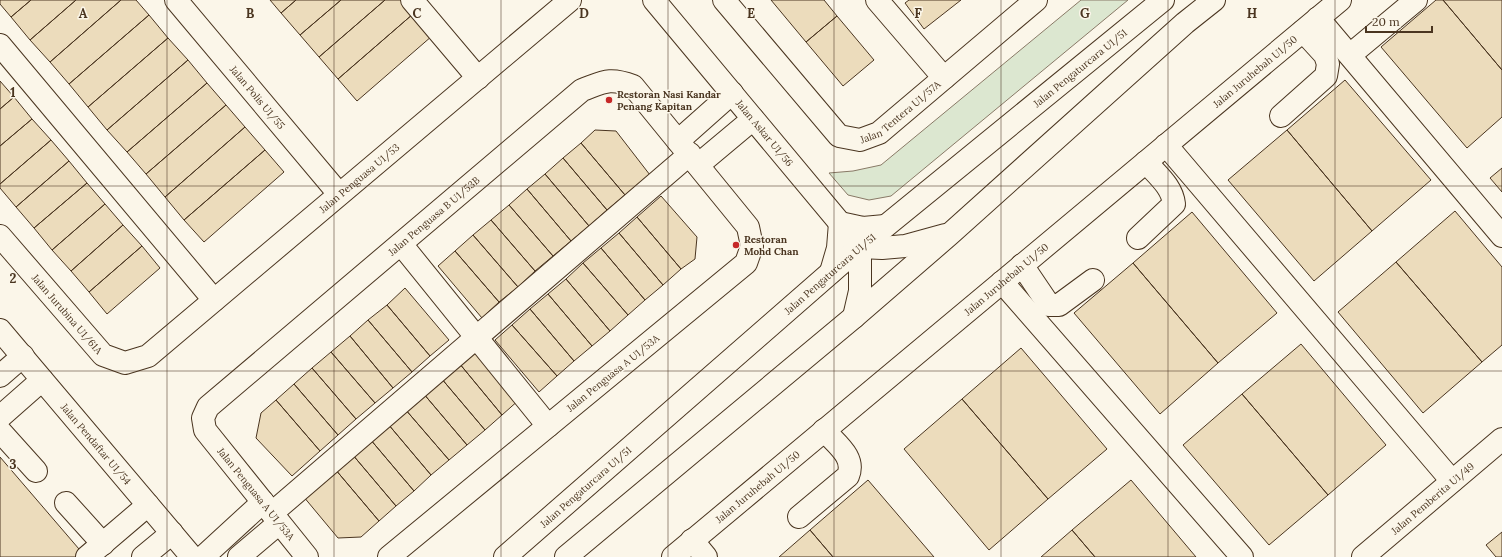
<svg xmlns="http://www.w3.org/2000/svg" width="1502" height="557" font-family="Lora,serif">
<rect width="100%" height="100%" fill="#fbf6e9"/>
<!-- green -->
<path fill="#dce7d0" stroke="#887966" d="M 1081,0 L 1128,0 L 891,196 L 869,200 L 848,195 L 829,173 L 853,171 L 881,165 Z"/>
<!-- building -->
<path fill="#ecdcbc" stroke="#4a3520" d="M 0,0 L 31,0 L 11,17 L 0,4 Z
M 31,0 L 76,0 L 30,40 L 11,17 Z
M 76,0 L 121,0 L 50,62 L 30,40 Z
M 121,0 L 136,0 L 149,15 L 69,84 L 50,62 Z
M 270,0 L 296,0 L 281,13 Z
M 296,0 L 341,0 L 300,35 L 281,13 Z
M 341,0 L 385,0 L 319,57 L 300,35 Z
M 385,0 L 401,0 L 413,14 L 338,79 L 319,57 Z
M 771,0 L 824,0 L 837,16 L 806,42 Z
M 909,0 L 961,0 L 924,29 L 905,3 Z
M 1436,0 L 1443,0 L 1502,70 L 1502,117 L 1467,148 L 1381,47 Z
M 1443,0 L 1502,0 L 1502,70 Z
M 413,14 L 432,36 L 357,101 L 338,79 Z
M 149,15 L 168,38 L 88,107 L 69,84 Z
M 837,16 L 874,60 L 843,86 L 806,42 Z
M 168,38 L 188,60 L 107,130 L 88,107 Z
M 188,60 L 207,83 L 127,152 L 107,130 Z
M 1345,80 L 1431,180 L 1372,231 L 1287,130 Z
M 0,81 L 14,97 L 0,109 Z
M 207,83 L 226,105 L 146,174 L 127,152 Z
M 14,97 L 32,119 L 0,146 L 0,109 Z
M 226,105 L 245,127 L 165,197 L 146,174 Z
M 32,119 L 51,140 L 0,184 L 0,146 Z
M 245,127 L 265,150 L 184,220 L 165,197 Z
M 595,130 L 616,131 L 650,175 L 625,195 L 581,143 Z
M 1287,130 L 1372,231 L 1314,281 L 1228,180 Z
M 51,140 L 69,161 L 16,207 L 0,188 L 0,184 Z
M 581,143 L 625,195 L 607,210 L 563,158 Z
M 265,150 L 284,172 L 204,242 L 184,220 Z
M 563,158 L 607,210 L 589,226 L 545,174 Z
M 69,161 L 87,183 L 34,228 L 16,207 Z
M 1502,168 L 1502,192 L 1490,178 Z
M 545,174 L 589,226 L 571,241 L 527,189 Z
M 87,183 L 105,204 L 52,250 L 34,228 Z
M 527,189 L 571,241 L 553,256 L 509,205 Z
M 661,196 L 697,237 L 695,259 L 681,269 L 637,217 Z
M 105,204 L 123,225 L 71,271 L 52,250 Z
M 509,205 L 553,256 L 535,271 L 491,220 Z
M 1455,211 L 1502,267 L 1502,345 L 1482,362 L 1396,262 Z
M 1192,212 L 1277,313 L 1218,363 L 1133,263 Z
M 637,217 L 681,269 L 663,285 L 619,233 Z
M 491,220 L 535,271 L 518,287 L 473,235 Z
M 123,225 L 142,246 L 89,292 L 71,271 Z
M 619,233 L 663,285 L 645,300 L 601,248 Z
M 473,235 L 518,287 L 499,302 L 455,251 Z
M 142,246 L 160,268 L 107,314 L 89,292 Z
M 601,248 L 645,300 L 628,315 L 583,263 Z
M 455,251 L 499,302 L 482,318 L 438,266 Z
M 1396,262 L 1482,362 L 1423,413 L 1338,312 Z
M 583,263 L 628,315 L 610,331 L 566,279 Z
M 1133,263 L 1218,363 L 1160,414 L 1074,313 Z
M 566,279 L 610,331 L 592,346 L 548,294 Z
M 405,288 L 449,340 L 430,356 L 387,305 Z
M 548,294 L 592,346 L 574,361 L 530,309 Z
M 387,305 L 430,356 L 412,372 L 368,320 Z
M 530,309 L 574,361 L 557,376 L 512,325 Z
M 368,320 L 412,372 L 393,388 L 350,336 Z
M 512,325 L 557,376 L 539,392 L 495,340 Z
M 350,336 L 393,388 L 375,403 L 331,352 Z
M 1301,344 L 1386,445 L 1328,495 L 1242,394 Z
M 476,348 L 520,399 L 502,415 L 459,363 Z
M 1021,348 L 1107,449 L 1048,499 L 962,399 Z
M 331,352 L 375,403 L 356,419 L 312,368 Z
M 459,363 L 502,415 L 485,430 L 441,378 Z
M 312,368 L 356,419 L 338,435 L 294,384 Z
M 441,378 L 485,430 L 467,445 L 423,393 Z
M 294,384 L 338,435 L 320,451 L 276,400 Z
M 423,393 L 467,445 L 449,460 L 405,409 Z
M 1242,394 L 1328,495 L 1269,545 L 1183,445 Z
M 962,399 L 1048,499 L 989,550 L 904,449 Z
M 276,400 L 320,451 L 292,476 L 256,438 L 261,413 Z
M 405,409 L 449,460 L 431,475 L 388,424 Z
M 388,424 L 431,475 L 414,491 L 370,439 Z
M 370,439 L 414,491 L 396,506 L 352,454 Z
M 352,454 L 396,506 L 379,521 L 335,469 Z
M 0,457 L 85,556 L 83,557 L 0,557 Z
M 335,469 L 379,521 L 361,537 L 338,538 L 303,496 Z
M 868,480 L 934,557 L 833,557 L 810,530 Z
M 1131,480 L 1196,557 L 1095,557 L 1072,530 Z
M 810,530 L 833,557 L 779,557 Z
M 1072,530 L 1095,557 L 1041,557 Z
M 1502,532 L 1502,557 L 1496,557 L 1486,545 Z"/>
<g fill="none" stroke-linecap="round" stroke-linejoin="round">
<!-- minor casing -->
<g stroke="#4a3520" stroke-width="24">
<g id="minor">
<path id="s1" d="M 176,0 L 339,194"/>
<path d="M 412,0 L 478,78"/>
<path id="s2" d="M 654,0 L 860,247"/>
<path id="s3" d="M 724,0 L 839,136 L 860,140 L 879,133 L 1036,0"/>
<path d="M 877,0 L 944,78"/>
<path d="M 1318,18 L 1502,236"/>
<path d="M 0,45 L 214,300"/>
<path d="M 1350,55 L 1416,0"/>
<path d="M 1281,116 L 1326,76 L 1328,64 L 1325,55 L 1303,31"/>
<path d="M 678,141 L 732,93"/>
<path d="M 1166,145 L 1452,481"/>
<path d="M 698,165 L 753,119"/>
<path id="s4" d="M 0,236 L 103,355 L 125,363 L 148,356 L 570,0"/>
<path d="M 1138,238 L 1174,204 C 1172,186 1157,175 1146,162"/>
<path d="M 401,244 L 548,426"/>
<path d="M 1022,265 L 1049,305 L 1059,305 L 1093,280"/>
<path d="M 1002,282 L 1242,557"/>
<path id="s5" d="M 0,330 L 192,557"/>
<path d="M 0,376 L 23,356"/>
<path d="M 0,417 L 42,380"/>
<path d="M 0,431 L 36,471"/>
<path d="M 66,503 L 103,544"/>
<path d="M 272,513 L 690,154"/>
<path d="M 799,517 L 848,476 C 856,457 836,444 824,430"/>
<path d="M 692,540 L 706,557"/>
<path d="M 87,557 L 148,505"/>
<path d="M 143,557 L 172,533"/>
<path d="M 203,557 L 263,502"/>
<path d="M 239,557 L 279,523"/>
<path id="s6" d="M 307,557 L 205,430 L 203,418 L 208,407 L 582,90 C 604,82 609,77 633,86 L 748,227 L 752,246 L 746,263 L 389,557"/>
<path id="s7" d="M 673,557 L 1340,0"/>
<path id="s8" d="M 1363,557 L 1502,439"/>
</g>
</g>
<!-- major casing -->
<g stroke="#4a3520" stroke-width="24">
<g id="major">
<path d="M 860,247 L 882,248 L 905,246 L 945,235"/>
<path d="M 831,272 L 838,248 L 840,223 L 863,228 L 885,226"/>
<path d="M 854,317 L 860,291 L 860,247"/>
<path id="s9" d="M 505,557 L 860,247 L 1163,0"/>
<path d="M 566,557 L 854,317 L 950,234 L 1185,23 L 1214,0"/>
</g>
</g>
<!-- minor -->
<use href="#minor" stroke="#fbf6e9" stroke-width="22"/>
<!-- major -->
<use href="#major" stroke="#fbf6e9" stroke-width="22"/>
</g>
<!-- grid -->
<path fill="none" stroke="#4a3520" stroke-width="1" stroke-opacity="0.55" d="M 167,0 L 167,557M 334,0 L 334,557M 501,0 L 501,557M 668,0 L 668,557M 834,0 L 834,557M 1001,0 L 1001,557M 1168,0 L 1168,557M 1335,0 L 1335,557M 0,186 L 1502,186M 0,371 L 1502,371"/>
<!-- markers -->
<g fill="#c62828" stroke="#fbf6e9" stroke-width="1.5">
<circle cx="609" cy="100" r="4"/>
<circle cx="736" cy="245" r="4"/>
</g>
<g text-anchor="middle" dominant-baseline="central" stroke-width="3" stroke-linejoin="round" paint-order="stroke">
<!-- street labels -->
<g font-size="10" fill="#4a3520" stroke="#fbf6e9">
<text stroke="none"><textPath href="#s9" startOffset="755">Jalan Pengaturcara U1/51</textPath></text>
<text stroke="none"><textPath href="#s7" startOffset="758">Jalan Juruhebah U1/50</textPath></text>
<text stroke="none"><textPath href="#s1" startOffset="127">Jalan Polis U1/55</textPath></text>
<text stroke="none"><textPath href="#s3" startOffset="249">Jalan Tentera U1/57A</textPath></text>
<text stroke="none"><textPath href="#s2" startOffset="173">Jalan Askar U1/56</textPath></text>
<text stroke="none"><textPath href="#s4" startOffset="481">Jalan Penguasa U1/53</textPath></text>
<text stroke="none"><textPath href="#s6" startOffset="483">Jalan Penguasa B U1/53B</textPath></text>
<text stroke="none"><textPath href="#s9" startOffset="431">Jalan Pengaturcara U1/51</textPath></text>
<text stroke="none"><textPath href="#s7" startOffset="434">Jalan Juruhebah U1/50</textPath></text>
<text stroke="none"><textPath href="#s4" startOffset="103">Jalan Jurubina U1/61A</textPath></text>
<text transform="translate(613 373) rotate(-39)">Jalan Penguasa A U1/53A</text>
<text stroke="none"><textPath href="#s5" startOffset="149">Jalan Pendaftar U1/54</textPath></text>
<text stroke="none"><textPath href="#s7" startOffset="110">Jalan Juruhebah U1/50</textPath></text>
<text stroke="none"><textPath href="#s9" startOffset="107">Jalan Pengaturcara U1/51</textPath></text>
<text transform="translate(256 494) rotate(51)">Jalan Penguasa A U1/53A</text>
<text stroke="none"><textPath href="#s8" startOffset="91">Jalan Pemberita U1/49</textPath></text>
</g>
<!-- poi labels -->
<g font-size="10" font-weight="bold" fill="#4a3520" stroke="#fbf6e9" text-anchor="start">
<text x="617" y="94">Restoran Nasi Kandar<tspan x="617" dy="12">Penang Kapitan</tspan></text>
<text x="744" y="239">Restoran<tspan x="744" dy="12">Mohd Chan</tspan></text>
</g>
</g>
<g font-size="13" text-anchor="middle" font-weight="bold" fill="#4a3520" stroke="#fbf6e9" stroke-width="3" stroke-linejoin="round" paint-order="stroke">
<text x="83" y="18">A</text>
<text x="250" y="18">B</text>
<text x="417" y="18">C</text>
<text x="584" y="18">D</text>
<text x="751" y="18">E</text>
<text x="918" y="18">F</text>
<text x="1085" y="18">G</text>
<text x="1252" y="18">H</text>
<text x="13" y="97">1</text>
<text x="13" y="283">2</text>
<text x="13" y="469">3</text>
</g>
<!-- scale -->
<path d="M1366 26v6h66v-6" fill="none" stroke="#4a3520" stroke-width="2"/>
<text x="1372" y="26" font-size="12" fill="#4a3520" stroke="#fbf6e9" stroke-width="3" paint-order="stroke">20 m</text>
</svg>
